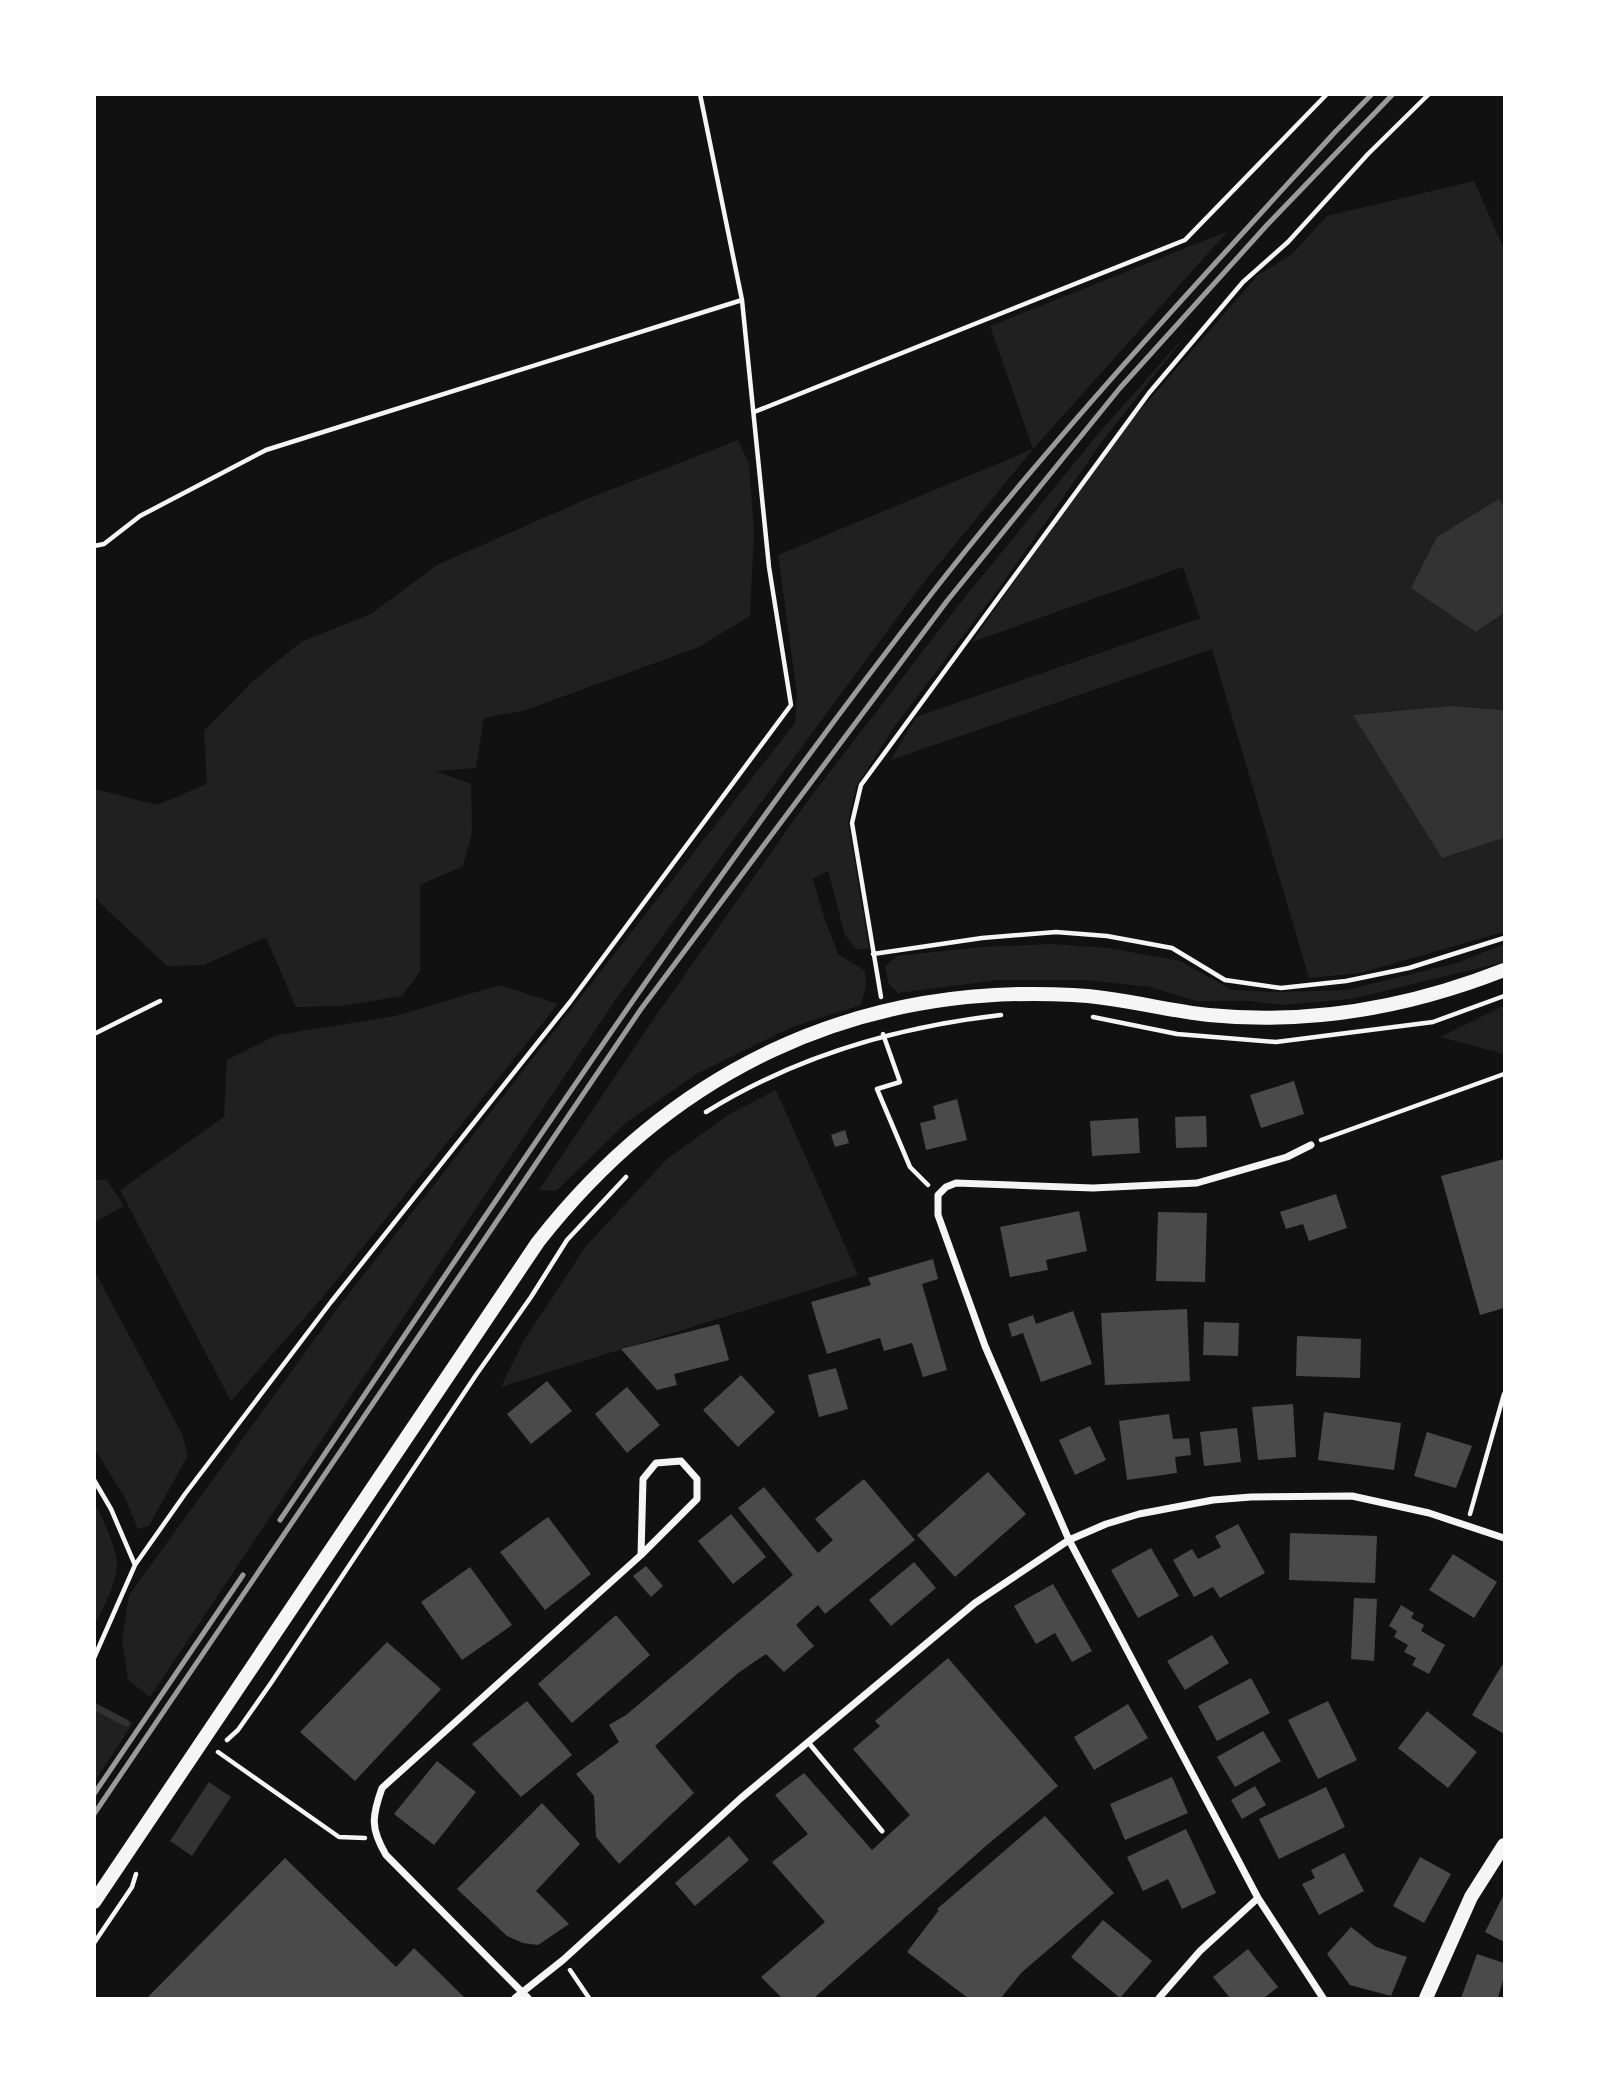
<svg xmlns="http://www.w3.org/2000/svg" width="1599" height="2093" font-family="Signika,sans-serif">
<rect width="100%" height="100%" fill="#111"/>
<!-- green -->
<path fill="#202020" d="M 1474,181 L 1504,249 L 1504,506 L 1499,500 L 1476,632 L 1504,613 L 1504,710 L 1452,706 L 1442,858 L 1504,838 L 1504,932 L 1360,973 L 1309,978 L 1212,649 L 891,760 L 916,717 L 1200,618 L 1183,567 L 972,642 L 1110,445 L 1257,276 L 1292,254 L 1327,216 Z
M 1228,231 L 1034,448 L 916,592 L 616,999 L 150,1697 L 128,1680 L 122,1640 L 129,1595 L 336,1310 L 795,723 L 797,694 L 778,555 L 1033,449 L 990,326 Z
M 1191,329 L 1104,439 L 1003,583 L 892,730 L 856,787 L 848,822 L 869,949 L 856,949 L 845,935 L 828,871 L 813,879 L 824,917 L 838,954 L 865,971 L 866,986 L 861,1005 L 792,1027 L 698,1073 L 627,1122 L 556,1191 L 539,1190 L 657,1014 L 809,799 L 957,607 L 1098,434 Z
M 738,440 L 749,464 L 754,531 L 750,616 L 699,647 L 523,711 L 484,718 L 476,768 L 435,771 L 471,784 L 472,833 L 463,866 L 420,885 L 420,972 L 402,996 L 341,1006 L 296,1007 L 266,937 L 204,965 L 167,966 L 100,903 L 94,894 L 95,789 L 157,805 L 207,784 L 204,731 L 252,682 L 301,642 L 371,614 L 437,565 L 582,501 Z
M 1051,944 L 1108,948 L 1180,961 L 1232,990 L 1281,992 L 1346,990 L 1457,963 L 1504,944 L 1504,962 L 1351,999 L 1283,1005 L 1250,1001 L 1196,1001 L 1150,987 L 1085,980 L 999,980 L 898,993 L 889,984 L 885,967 L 896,956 L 982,947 Z
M 500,985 L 558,1004 L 323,1297 L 231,1401 L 120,1190 L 224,1117 L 227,1060 L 277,1035 L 395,1016 Z
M 1504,1005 L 1504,1054 L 1440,1037 L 1499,1008 Z
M 776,1090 L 858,1275 L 501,1387 L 524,1340 L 586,1246 L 667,1159 L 731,1113 Z
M 95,1180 L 107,1180 L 124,1206 L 95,1222 Z
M 95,1272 L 182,1434 L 188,1455 L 149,1526 L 138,1529 L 125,1498 L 95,1449 Z
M 94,1503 C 102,1515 118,1552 117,1566 C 116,1583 103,1610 95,1624 Z
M 95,1704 L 133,1723 L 95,1781 Z"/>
<!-- water -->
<path fill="#333" d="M 1499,499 L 1504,506 L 1504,613 L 1476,632 L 1411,588 L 1437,537 Z
M 1452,706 L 1504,710 L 1504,838 L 1442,858 L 1353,715 Z
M 209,1782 L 231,1797 L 192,1856 L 170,1841 Z"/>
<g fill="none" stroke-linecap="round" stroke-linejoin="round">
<!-- stream -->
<path stroke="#333" stroke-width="7" d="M 94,1706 L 126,1723"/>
</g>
<!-- building -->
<path fill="#4a4a4a" d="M 1294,1081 L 1304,1114 L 1261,1128 L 1250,1095 Z
M 957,1099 L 967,1140 L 926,1150 L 920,1123 L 936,1119 L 933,1106 Z
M 1206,1116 L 1207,1147 L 1176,1148 L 1175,1117 Z
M 1138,1118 L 1140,1153 L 1092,1156 L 1090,1121 Z
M 845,1130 L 849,1143 L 835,1147 L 831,1135 Z
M 1504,1159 L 1504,1308 L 1480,1315 L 1441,1176 Z
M 1336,1194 L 1347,1228 L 1309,1241 L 1303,1224 L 1286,1229 L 1280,1212 Z
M 1079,1211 L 1087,1251 L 1046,1260 L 1048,1270 L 1010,1277 L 1000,1227 Z
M 1158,1212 L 1207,1213 L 1205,1282 L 1156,1281 Z
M 933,1259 L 938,1279 L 922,1284 L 947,1370 L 923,1377 L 912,1343 L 884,1351 L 880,1338 L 827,1354 L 811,1302 L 871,1285 L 868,1278 Z
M 1187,1309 L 1190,1381 L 1105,1385 L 1101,1313 Z
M 1073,1311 L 1092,1364 L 1041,1382 L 1023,1333 L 1012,1337 L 1008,1324 L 1033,1315 L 1036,1324 Z
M 1204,1322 L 1239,1323 L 1238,1356 L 1203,1355 Z
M 719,1324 L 729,1360 L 674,1374 L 677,1385 L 657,1390 L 621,1349 Z
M 1297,1336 L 1361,1339 L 1360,1378 L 1296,1376 Z
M 836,1368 L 848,1409 L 819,1417 L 808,1375 Z
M 741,1375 L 775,1412 L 738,1447 L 703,1410 Z
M 547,1381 L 572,1411 L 531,1444 L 507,1414 Z
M 627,1387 L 660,1425 L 627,1453 L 595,1414 Z
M 1293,1404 L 1296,1457 L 1258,1460 L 1252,1407 Z
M 1324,1412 L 1401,1423 L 1394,1470 L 1318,1460 Z
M 1169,1414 L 1173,1439 L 1189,1438 L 1191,1455 L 1175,1457 L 1177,1473 L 1127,1480 L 1119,1421 Z
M 1090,1426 L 1106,1460 L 1075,1475 L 1059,1440 Z
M 1237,1428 L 1241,1462 L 1204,1466 L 1200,1432 Z
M 1427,1432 L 1472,1446 L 1456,1488 L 1414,1476 Z
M 988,1472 L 1026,1514 L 955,1577 L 917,1535 Z
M 864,1479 L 915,1540 L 825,1614 L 818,1605 L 796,1625 L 814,1646 L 784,1672 L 766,1654 L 738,1673 L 655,1746 L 694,1793 L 619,1864 L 596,1837 L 594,1796 L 576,1774 L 619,1742 L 609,1725 L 626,1715 L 793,1575 L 738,1508 L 764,1487 L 818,1553 L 833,1540 L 815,1519 Z
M 731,1514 L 766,1557 L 733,1584 L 698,1541 Z
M 548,1517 L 591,1574 L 545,1610 L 500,1552 Z
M 1238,1524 L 1265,1573 L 1220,1598 L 1213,1587 L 1194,1597 L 1173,1560 L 1192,1549 L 1198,1559 L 1221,1547 L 1215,1536 Z
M 1290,1533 L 1377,1536 L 1375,1583 L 1289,1580 Z
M 1151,1548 L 1179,1596 L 1138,1618 L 1111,1570 Z
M 1453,1554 L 1497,1582 L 1474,1618 L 1429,1590 Z
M 914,1562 L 936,1588 L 891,1626 L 869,1600 Z
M 646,1566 L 663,1586 L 651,1597 L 633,1576 Z
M 470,1567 L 512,1625 L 462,1660 L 421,1602 Z
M 1053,1584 L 1092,1651 L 1072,1662 L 1055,1633 L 1036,1644 L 1014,1606 Z
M 1354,1598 L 1377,1599 L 1374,1661 L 1351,1659 Z
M 1401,1605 L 1414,1613 L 1411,1618 L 1424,1625 L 1421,1631 L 1445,1645 L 1429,1674 L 1412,1665 L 1416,1658 L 1404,1652 L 1408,1645 L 1394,1637 L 1397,1631 L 1389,1626 Z
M 616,1615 L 650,1655 L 572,1723 L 538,1684 Z
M 1212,1635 L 1229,1663 L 1185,1690 L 1167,1661 Z
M 387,1642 L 441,1689 L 355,1781 L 300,1732 Z
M 948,1658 L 1058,1786 L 987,1845 L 814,1998 L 782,1998 L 761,1977 L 825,1922 L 772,1862 L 808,1834 L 775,1795 L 804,1773 L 872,1850 L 910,1815 L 853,1749 L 880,1726 L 875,1721 Z
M 1502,1665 L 1504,1666 L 1504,1734 L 1472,1715 Z
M 1251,1678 L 1270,1713 L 1217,1741 L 1198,1706 Z
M 527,1701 L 572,1755 L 521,1797 L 472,1744 Z
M 1328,1701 L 1357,1760 L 1318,1779 L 1288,1720 Z
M 1128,1704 L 1148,1738 L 1094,1770 L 1074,1737 Z
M 1427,1711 L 1477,1752 L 1448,1788 L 1398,1748 Z
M 1263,1731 L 1281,1761 L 1235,1787 L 1217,1757 Z
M 437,1761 L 476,1792 L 434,1845 L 394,1814 Z
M 1172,1777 L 1188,1813 L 1125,1840 L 1110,1804 Z
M 1255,1786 L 1266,1805 L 1242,1819 L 1231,1800 Z
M 1326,1787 L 1345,1827 L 1279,1859 L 1259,1819 Z
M 542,1803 L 580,1844 L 536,1891 L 569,1924 L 538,1945 L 523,1943 L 507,1936 L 457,1889 Z
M 1045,1816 L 1114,1893 L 1021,1973 L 1001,1998 L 968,1998 L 907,1952 L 939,1910 L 937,1909 Z
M 1186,1829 L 1216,1893 L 1182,1909 L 1168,1879 L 1143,1891 L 1127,1857 Z
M 729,1836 L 749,1860 L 695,1906 L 675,1883 Z
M 1344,1853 L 1364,1891 L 1319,1915 L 1302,1884 L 1315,1878 L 1311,1870 Z
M 1420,1857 L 1451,1874 L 1424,1923 L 1393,1906 Z
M 285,1858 L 396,1967 L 414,1948 L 465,1998 L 147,1998 Z
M 1504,1894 L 1504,1942 L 1485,1932 Z
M 1103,1920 L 1152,1961 L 1120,1998 L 1071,1957 Z
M 1351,1927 L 1376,1947 L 1407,1957 L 1391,1996 L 1350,1985 L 1327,1954 Z
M 1248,1949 L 1278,1987 L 1264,1998 L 1230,1998 L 1213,1977 Z
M 1477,1954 L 1504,1963 L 1504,1976 L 1498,1998 L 1461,1998 Z"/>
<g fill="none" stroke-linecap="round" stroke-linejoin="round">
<!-- path -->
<path stroke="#f5f5f5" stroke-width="4.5" d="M 754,412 L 1185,240 L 1327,94
M 94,546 L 104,544 L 140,516 L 266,450 L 742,300
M 873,954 L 982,938 L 1056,932 L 1107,936 L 1172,948 L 1225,980 L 1281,988 L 1346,981 L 1409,968 L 1504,938
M 881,997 L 852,823 L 861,785 L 1149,393 L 1243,282 L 1288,242 L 1368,154 L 1429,94
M 1093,1017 L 1177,1034 L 1276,1042 L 1433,1022 L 1504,996
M 94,1034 L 160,1001
M 883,1034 L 900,1082 L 877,1089 L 910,1167 L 928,1185
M 706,1112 C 796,1056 896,1027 1001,1015
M 1321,1140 L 1504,1074
M 94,1480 L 111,1509 L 135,1565
M 1470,1514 L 1504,1394
M 94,1658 L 135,1565 L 185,1494 L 331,1302 L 570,1002 L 791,705 L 769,567 L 742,300 L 700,94
M 227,1740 L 238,1730 L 271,1683 L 476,1375 L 531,1297 L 567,1240 L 626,1177
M 218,1752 L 339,1837 L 365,1838
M 94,1943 L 132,1887 L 136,1874
M 570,1970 L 589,1998"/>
<!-- service -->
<path stroke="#f5f5f5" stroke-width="5" d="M 808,1742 L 882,1831"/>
<!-- minor -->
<path stroke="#f5f5f5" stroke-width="7" d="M 1311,1145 L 1287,1157 L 1197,1183 L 1093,1188 L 956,1183 L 946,1187 L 938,1195 L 938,1215 L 985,1346 L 1069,1540 L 1258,1898 L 1323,1998
M 515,1998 L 563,1960 L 741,1798 L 975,1603 L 1069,1540 L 1106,1524 L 1139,1514 L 1213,1500 L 1251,1497 L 1352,1496 L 1429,1513 L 1504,1538
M 528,1998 L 386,1855 C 370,1828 372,1816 382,1788 L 641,1555 L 697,1499 L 697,1479 L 681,1461 L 656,1463 L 643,1479 L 641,1555
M 1159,1998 L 1200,1951 L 1258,1898"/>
<!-- secondary -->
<path stroke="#f5f5f5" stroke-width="14" d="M 94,1902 L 538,1242 C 672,1071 854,983 1073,995 C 1119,997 1163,1010 1209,1015 C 1310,1025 1410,1007 1504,970
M 1426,1998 L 1471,1897 L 1504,1845"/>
<!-- rail -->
<path stroke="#9a9a9a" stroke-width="5" d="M 280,1520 C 492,1207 699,891 932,593 C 1058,432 1198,282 1336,131 L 1372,94
M 94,1794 L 243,1575
M 94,1814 L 641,1009 L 947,601 L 1120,388 L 1267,225 L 1393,94"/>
</g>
<!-- border -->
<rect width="1599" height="2093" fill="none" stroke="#ffffff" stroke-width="192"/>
</svg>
